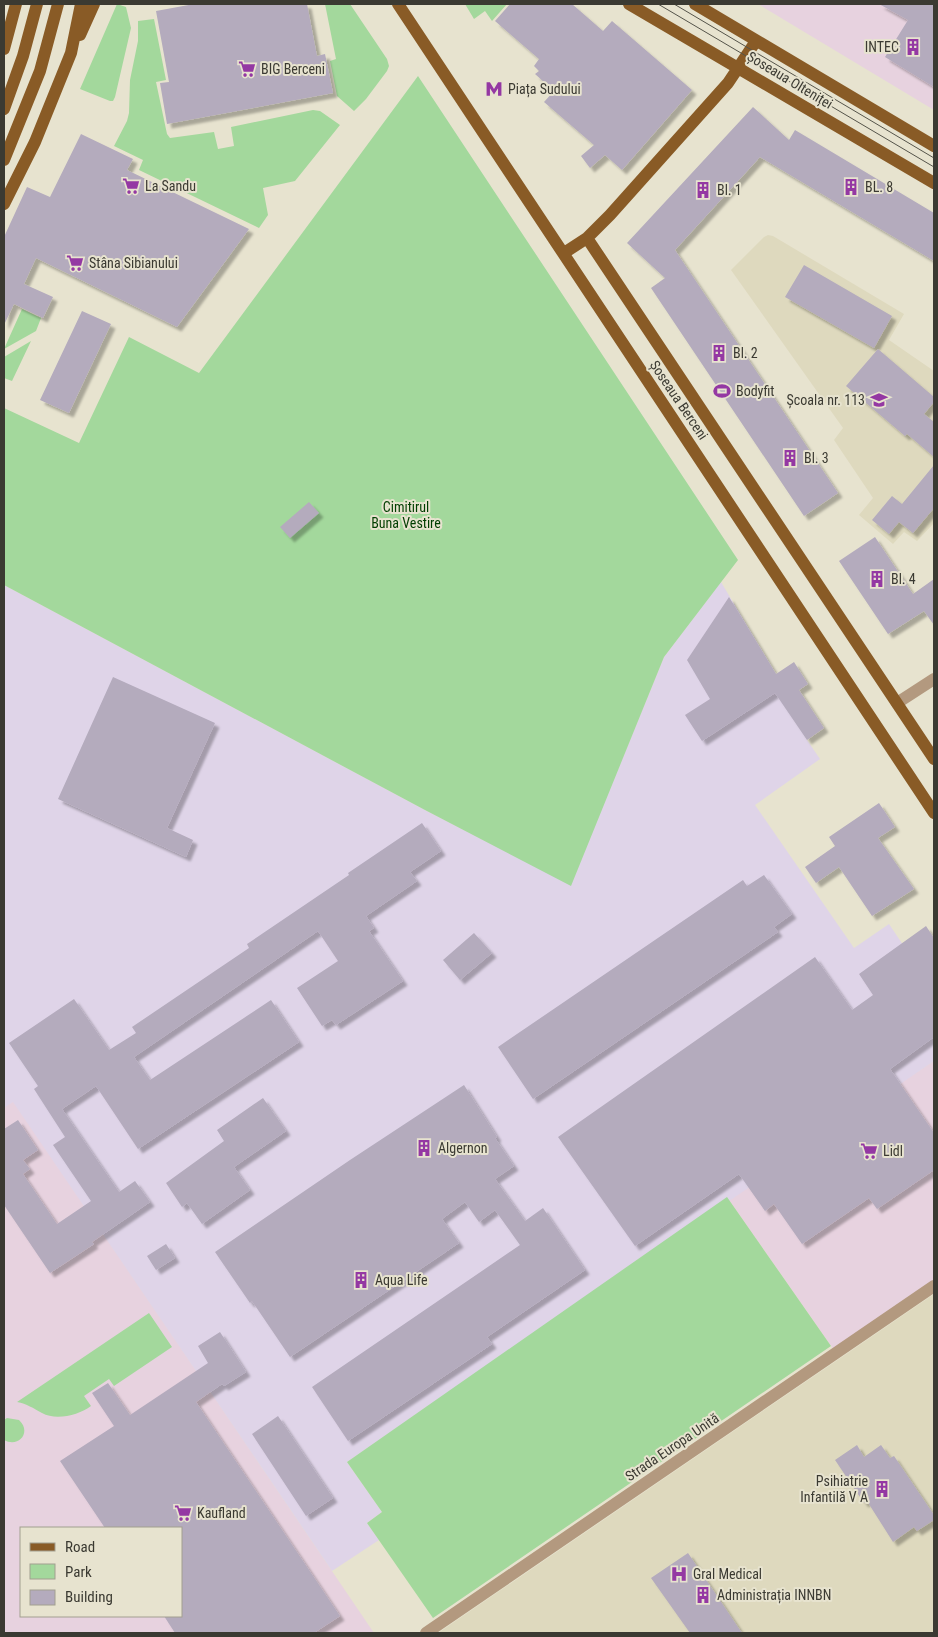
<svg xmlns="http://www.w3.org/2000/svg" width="938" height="1637" font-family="'Roboto Condensed',sans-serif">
<defs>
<filter id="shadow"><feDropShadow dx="4.5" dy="4.5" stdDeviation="1" flood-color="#0004"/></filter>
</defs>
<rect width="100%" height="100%" fill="#e7e3cf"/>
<!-- commercial -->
<path fill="#e7d2df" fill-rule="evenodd" d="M 758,4 L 934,4 L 934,110 Z
M 934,1061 L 934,1286 L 836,1353 L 727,1197 Z
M 13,1101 L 374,1633 L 4,1633 L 4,1108 ZM 21,1528 L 181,1528 L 181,1616 L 21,1616 Z"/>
<!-- industrial -->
<path fill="#dfd4e8" d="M 721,582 L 776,674 L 772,676 L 807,740 L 820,759 L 755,805 L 854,948 L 889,924 L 922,973 L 913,980 L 934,1011 L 934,1061 L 347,1462 L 382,1512 L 367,1523 L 379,1540 L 332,1571 L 13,1102 L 4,1108 L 4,585 L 425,810 L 571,885 L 664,657 Z"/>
<!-- built -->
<path fill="#ded9be" d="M 768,235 L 773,236 L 904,314 L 889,340 L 934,371 L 934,523 L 917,541 L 904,532 L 893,544 L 859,515 L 873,498 L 834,440 L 843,428 L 731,270 L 764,237 Z
M 934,1294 L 934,1633 L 438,1633 L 839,1359 Z"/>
<!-- green -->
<path fill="#a3d89c" d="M 117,4 L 126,7 L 131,28 L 115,97 L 113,101 L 110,101 L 80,89 Z
M 325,4 L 350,4 L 387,59 L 389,66 L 387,71 L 366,99 L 354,111 L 337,96 L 330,61 L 336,59 Z
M 465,4 L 507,4 L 492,21 L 485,11 L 474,19 Z
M 154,19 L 166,80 L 156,82 L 167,134 L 170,138 L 214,132 L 218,149 L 234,146 L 231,127 L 313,110 L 320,111 L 340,125 L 295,181 L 263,188 L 268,215 L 259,228 L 139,170 L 143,160 L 114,146 L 127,121 L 129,113 L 130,80 L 138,41 L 138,21 Z
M 418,76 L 738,560 L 664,657 L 571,886 L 425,810 L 4,585 L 4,408 L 79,443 L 129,337 L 199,373 Z
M 22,309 L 41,318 L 36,331 L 4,349 Z
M 31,341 L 12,381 L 4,378 L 4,357 Z
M 727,1197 L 831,1346 L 433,1618 L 367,1523 L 382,1512 L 347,1462 Z
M 149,1313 L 172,1347 L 114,1386 L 109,1379 L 84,1396 L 91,1406 C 79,1415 56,1421 42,1413 C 33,1408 27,1404 17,1402 Z
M 7,1418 L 19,1420 C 32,1432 19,1448 4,1440 L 4,1420 Z"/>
<!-- building -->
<path fill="#b4abbd" filter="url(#shadow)" d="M 194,4 L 307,4 L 317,56 L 325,54 L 333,93 L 167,124 L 160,83 L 169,82 L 156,11 Z
M 510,4 L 572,4 L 603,31 L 612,21 L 692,90 L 622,170 L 605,155 L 590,168 L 581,156 L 594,145 L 544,102 L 554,91 L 535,74 L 539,71 L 534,66 L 539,59 L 495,21 Z
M 879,4 L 934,4 L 934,87 L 885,57 L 908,20 Z
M 753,107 L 789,140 L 795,130 L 934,213 L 934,261 L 760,157 L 675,250 L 838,493 L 804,516 L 651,288 L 665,278 L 627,243 Z
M 81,134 L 133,159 L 127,170 L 249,229 L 177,327 L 36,258 L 24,284 L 53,297 L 43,318 L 14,304 L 4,325 L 4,237 L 27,187 L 50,197 Z
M 804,265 L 892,316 L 874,348 L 785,297 Z
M 82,311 L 111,324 L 69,413 L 40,400 Z
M 878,349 L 934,397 L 934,402 L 924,414 L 934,422 L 934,457 L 907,434 L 905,436 L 846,386 Z
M 934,465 L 934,508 L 913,533 L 899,522 L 889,534 L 872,520 L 892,496 L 902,504 Z
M 309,502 L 319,513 L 290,538 L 280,527 Z
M 875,537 L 913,594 L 934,579 L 934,625 L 924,611 L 888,634 L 839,561 Z
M 729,597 L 776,674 L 794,662 L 808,684 L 799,690 L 824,728 L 807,740 L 775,693 L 702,741 L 685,715 L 710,699 L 687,660 Z
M 113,677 L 215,723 L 167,828 L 193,840 L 186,857 L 58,799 Z
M 879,803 L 895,827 L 878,838 L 914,889 L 872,916 L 839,867 L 816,883 L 805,867 L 835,846 L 829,837 Z
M 422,823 L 441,851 L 410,872 L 417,881 L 366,916 L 374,928 L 369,931 L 403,981 L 336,1025 L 332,1020 L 322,1026 L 297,988 L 338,961 L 318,931 L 134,1057 L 150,1080 L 271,1000 L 299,1042 L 138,1149 L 96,1086 L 62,1109 L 119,1192 L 135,1181 L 150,1202 L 92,1242 L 94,1244 L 50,1273 L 4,1205 L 4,1129 L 18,1120 L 38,1150 L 23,1160 L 30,1169 L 23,1174 L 57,1224 L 91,1201 L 53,1145 L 65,1137 L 34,1089 L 38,1086 L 9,1043 L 74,999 L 109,1050 L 136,1033 L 132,1027 L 249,948 L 247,944 L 349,875 L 348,873 Z
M 764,875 L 792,914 L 774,927 L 778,932 L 533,1099 L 498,1047 L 743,880 L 747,886 Z
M 926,926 L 934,938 L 934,1037 L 890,1069 L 934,1133 L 934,1170 L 877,1209 L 869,1198 L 802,1244 L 774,1204 L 765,1211 L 739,1174 L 635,1246 L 558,1137 L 815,957 L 852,1010 L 873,995 L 859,974 Z
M 474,933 L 492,953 L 460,980 L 443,960 Z
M 464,1085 L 497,1137 L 495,1138 L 514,1166 L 495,1179 L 525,1221 L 543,1208 L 585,1270 L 487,1337 L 492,1344 L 348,1441 L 312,1387 L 520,1245 L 495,1210 L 479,1222 L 465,1202 L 442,1219 L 459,1243 L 290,1357 L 252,1301 L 250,1303 L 215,1252 L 350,1160 Z
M 263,1098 L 286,1131 L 234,1167 L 250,1190 L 202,1224 L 187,1203 L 182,1207 L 166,1183 L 224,1141 L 217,1130 Z
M 166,1244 L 175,1258 L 156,1270 L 147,1256 Z
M 220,1332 L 246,1372 L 224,1386 L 222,1384 L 196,1402 L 340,1616 L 314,1633 L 175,1633 L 164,1616 L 181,1616 L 181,1528 L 105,1528 L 60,1461 L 114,1426 L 92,1393 L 108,1383 L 130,1415 L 208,1363 L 198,1346 Z
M 278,1416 L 333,1498 L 306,1516 L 252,1434 Z
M 857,1445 L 864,1457 L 881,1445 L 890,1458 L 894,1456 L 934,1515 L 934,1520 L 917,1531 L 914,1527 L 893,1542 L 867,1501 L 864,1503 L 835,1460 Z
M 688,1553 L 742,1633 L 690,1633 L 651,1578 Z"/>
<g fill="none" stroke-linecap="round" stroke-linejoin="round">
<!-- minor -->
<path stroke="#b3997f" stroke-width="12" d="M 897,703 L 934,679
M 426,1633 L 934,1286"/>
<!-- major -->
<path stroke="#895b26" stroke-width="12" d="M 398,4 L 934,813
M 629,4 L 934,183
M 695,4 L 934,146
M 80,35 L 94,4
M 4,49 L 16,4
M 4,109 L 23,56 L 37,4
M 4,160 L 40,71 L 58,4
M 4,204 L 35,142 L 71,53 L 81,4
M 587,238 L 934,759
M 564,253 L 587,238 L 610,215 L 728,83 L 756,41"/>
<!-- tram -->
<path stroke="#55544a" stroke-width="1" d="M 658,4 L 934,167
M 674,4 L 934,158"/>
</g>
<!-- icons -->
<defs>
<g id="building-bare" transform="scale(1.35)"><path d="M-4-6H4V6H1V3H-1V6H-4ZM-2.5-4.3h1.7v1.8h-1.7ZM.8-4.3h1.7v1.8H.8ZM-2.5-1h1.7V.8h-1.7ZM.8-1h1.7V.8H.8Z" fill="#9438a3" stroke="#e7e3cf" stroke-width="2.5" paint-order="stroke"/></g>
<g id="supermarket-bare" transform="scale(1.35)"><path d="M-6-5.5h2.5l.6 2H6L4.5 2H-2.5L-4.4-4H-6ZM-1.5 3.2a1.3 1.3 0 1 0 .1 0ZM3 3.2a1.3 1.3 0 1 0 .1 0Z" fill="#9438a3" stroke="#e7e3cf" stroke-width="2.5" paint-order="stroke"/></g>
<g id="metro-bare" transform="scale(1.35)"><path d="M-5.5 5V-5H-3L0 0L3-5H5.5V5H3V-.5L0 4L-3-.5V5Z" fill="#9438a3" stroke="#e7e3cf" stroke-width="2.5" paint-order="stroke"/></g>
<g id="stadium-bare" transform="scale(1.35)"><path d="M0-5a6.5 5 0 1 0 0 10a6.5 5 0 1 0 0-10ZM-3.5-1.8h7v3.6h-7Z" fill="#9438a3" stroke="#e7e3cf" stroke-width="2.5" paint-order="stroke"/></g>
<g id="school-bare" transform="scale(1.35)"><path d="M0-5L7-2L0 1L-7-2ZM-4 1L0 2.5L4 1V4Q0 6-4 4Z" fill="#9438a3" stroke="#e7e3cf" stroke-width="2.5" paint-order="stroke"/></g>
<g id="hospital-bare" transform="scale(1.35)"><path d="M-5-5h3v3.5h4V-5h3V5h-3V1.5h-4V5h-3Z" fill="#9438a3" stroke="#e7e3cf" stroke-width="2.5" paint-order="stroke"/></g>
</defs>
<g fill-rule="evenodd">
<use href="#building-bare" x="913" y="47"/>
<use href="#supermarket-bare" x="247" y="69"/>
<use href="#metro-bare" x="494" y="89"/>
<use href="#supermarket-bare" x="131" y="186"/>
<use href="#building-bare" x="851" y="187"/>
<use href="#building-bare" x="703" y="190"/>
<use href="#supermarket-bare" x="75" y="263"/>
<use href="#building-bare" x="719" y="353"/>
<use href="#stadium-bare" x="722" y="391"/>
<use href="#school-bare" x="879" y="400"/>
<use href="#building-bare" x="790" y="458"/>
<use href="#building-bare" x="877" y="579"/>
<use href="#building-bare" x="424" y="1148"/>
<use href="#supermarket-bare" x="869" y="1151"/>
<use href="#building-bare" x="361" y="1280"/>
<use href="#building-bare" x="882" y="1489"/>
<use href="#supermarket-bare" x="183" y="1513"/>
<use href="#hospital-bare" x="679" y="1574"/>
<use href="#building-bare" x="703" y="1595"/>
</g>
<g text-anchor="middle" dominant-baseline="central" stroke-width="4" stroke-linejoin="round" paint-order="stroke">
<!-- poi labels -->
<g font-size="14" fill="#3b3a32" stroke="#e7e3cf" text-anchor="start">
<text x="899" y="47" text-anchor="end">INTEC</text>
<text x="261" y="69">BIG Berceni</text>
<text x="508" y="89">Piața Sudului</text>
<text x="145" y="186">La Sandu</text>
<text x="865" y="187">BL. 8</text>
<text x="717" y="190">Bl. 1</text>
<text x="89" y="263">Stâna Sibianului</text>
<text x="733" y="353">Bl. 2</text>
<text x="736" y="391">Bodyfit</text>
<text x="865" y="400" text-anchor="end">Școala nr. 113</text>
<text x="804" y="458">Bl. 3</text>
<text x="891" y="579">Bl. 4</text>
<text x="438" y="1148">Algernon</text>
<text x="883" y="1151">Lidl</text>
<text x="375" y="1280">Aqua Life</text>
<text x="868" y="1481" text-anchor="end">Psihiatrie<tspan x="868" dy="16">Infantilă V A</tspan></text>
<text x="197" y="1513">Kaufland</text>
<text x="693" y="1574">Gral Medical</text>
<text x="717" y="1595">Administrația INNBN</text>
</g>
<!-- street labels -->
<g font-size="14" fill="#3b3a32" stroke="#e7e3cf">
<text transform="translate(790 80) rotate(31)">Șoseaua Olteniței</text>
<text transform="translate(679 400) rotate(56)">Șoseaua Berceni</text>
<text transform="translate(672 1447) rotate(-34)">Strada Europa Unită</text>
</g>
<!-- park labels -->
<g font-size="14" fill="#003e00" stroke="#e7e3cf">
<text x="406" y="507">Cimitirul<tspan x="406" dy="16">Buna Vestire</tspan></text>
</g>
</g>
<!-- border -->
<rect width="938" height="1637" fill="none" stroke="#3b3a32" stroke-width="10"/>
<!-- legend -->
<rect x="20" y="1527" width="162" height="90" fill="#e7e3cf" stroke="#a29f90"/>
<rect x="30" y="1543" width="25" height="8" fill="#895b26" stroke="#a29f90"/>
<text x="65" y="1552" font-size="15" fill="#3b3a32">Road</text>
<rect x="30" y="1564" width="25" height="15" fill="#a3d89c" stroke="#a29f90"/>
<text x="65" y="1577" font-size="15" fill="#3b3a32">Park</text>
<rect x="30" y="1590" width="25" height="15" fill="#b4abbd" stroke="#a29f90"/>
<text x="65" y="1602" font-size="15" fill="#3b3a32">Building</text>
</svg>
